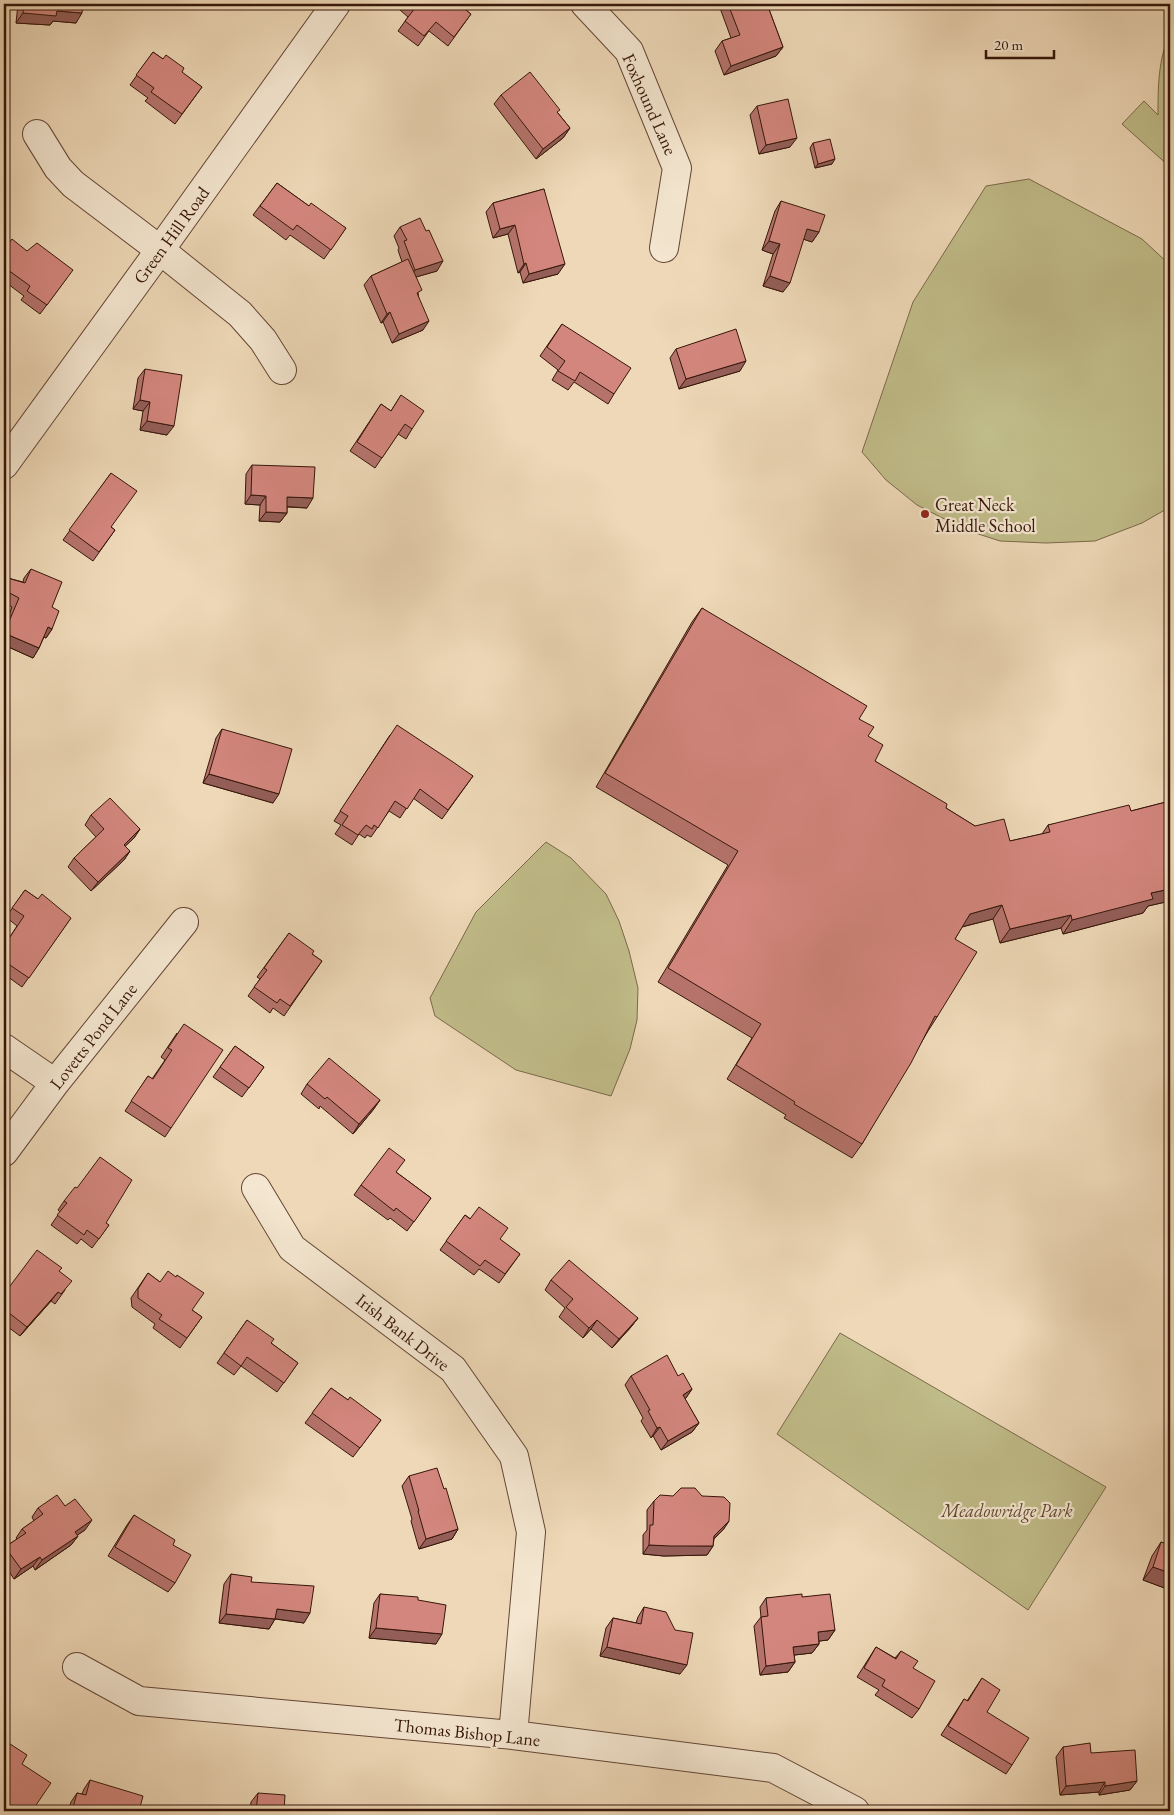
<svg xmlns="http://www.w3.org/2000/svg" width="1174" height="1815" font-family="'EB Garamond',serif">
<rect width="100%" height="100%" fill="#eed8b7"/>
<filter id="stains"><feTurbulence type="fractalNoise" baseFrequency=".004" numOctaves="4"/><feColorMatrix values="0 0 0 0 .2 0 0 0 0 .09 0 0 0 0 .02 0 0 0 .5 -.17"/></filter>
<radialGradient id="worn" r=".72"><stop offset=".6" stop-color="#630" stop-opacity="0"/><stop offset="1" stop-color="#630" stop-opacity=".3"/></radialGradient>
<!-- green -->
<path fill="#c0bc89" stroke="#7b694a" d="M 1170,34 L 1170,167 L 1122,124 L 1144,101 L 1158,115 C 1158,88 1158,59 1170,34 Z
M 1029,179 L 1142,239 L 1170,265 L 1170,507 L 1142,523 L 1095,541 L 1046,543 L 1000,541 L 966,530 L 917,505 L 886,480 L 862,452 L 913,302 L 986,186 Z
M 546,842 L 571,858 L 606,894 L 619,921 L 629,951 L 638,988 L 637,1020 L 630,1049 L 611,1096 L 516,1070 L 435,1016 L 430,998 L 476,912 Z
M 840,1333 L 1106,1487 L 1028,1610 L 777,1434 Z"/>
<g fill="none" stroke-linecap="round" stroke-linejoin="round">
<!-- minor casing -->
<g stroke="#644635" stroke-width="30">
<path id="minor" d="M 585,4 L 629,51 L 677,168 L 664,248
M 37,134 L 58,168 L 73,184 L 160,250 L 240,314 L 263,340 L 282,370
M 4,465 L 160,250 L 336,4
M 4,1048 L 55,1083
M 4,1152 L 55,1083 L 184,922
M 256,1188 L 292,1248 L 453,1369 L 514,1456 L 531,1532 L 513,1735
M 77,1667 L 139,1701 L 513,1735 L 773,1768 L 855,1811"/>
</g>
<!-- minor -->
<use href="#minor" stroke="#f4e6d0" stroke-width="28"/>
</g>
<!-- wall -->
<path fill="#b5736c" stroke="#36160a" d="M 18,4 L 83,4 L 76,23 L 53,21 L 50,25 L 16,23 Z
M 404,4 L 458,4 L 471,14 L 448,46 L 429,31 L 418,46 L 398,31 L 408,17 L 400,10 Z
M 723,4 L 767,4 L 783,47 L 776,56 L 724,75 L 715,51 L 722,41 L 731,38 L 720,8 Z
M 153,52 L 202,87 L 175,124 L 145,101 L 148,98 L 130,85 Z
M 501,95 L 558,113 L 570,128 L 563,138 L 536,159 L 494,104 Z
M 757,106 L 790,147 L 759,154 L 750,115 Z
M 813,143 L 832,164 L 815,168 L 810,148 Z
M 277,183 L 309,206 L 346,228 L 324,259 L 290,235 L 286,240 L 253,215 Z
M 544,189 L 558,274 L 523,283 L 520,272 L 518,273 L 508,234 L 493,238 L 486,212 L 493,203 Z
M 781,201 L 819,232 L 812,242 L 803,239 L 783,292 L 763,286 L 773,254 L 762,250 L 775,211 Z
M 400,227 L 437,271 L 416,277 L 423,330 L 392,343 L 383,322 L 381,323 L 364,285 L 371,276 L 402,262 L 398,250 L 399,248 L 394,236 Z
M 4,250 L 66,279 L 40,314 L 21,300 L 24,296 L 4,281 Z
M 562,324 L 614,394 L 608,404 L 574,382 L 568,390 L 552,380 L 558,370 L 540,356 Z
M 676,349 L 740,371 L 679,389 L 670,358 Z
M 145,369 L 167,435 L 140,430 L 143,411 L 133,409 L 138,378 Z
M 401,395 L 412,429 L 406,439 L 398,434 L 375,468 L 350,451 L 381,404 L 391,411 Z
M 252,465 L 307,508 L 287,507 L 287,513 L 280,522 L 259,521 L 260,505 L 245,504 L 246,474 Z
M 111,473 L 111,527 L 115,530 L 93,561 L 63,540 Z
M 31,569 L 52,607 L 52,629 L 46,638 L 44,637 L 39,648 L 33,658 L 4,645 L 4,627 L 12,607 L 4,603 L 4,577 L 23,582 L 24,578 Z
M 702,608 L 859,719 L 868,736 L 875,761 L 946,808 L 975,826 L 1010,841 L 1042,834 L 1048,825 L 1131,811 L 1170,801 L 1170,901 L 1148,906 L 1143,913 L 1063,934 L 1061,928 L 1000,943 L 993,919 L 962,927 L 955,939 L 937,1017 L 928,1031 L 862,1144 L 852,1158 L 784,1118 L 786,1115 L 727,1079 L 752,1038 L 658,982 L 728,865 L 596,787 L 692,622 Z
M 222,729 L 273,803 L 203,783 L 216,738 Z
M 390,735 L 473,776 L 442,819 L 413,798 L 400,818 L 389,811 L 371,837 L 367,835 L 365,838 L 359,834 L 352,845 L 335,834 L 341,825 L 334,821 Z
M 91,815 L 140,829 L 134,838 L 125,846 L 130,851 L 124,860 L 91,891 L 68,867 L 74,858 L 96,837 L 85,825 Z
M 25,890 L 38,899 L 71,918 L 22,987 L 4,974 L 4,946 L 17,926 L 6,917 Z
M 289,933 L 312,954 L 322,961 L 284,1016 L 273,1008 L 270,1013 L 248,996 L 260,979 L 257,977 Z
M 177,1033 L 171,1128 L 165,1137 L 125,1111 L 148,1076 L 152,1079 L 165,1060 L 161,1057 Z
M 235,1046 L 264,1067 L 242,1097 L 213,1077 Z
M 307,1084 L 380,1100 L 373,1110 L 353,1134 L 320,1106 L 319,1109 L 301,1094 Z
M 396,1172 L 431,1198 L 407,1231 L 390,1218 L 388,1220 L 354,1195 L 361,1185 Z
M 64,1201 L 109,1225 L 92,1248 L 81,1239 L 77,1244 L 51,1225 L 60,1212 L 58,1210 Z
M 465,1215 L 520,1254 L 499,1283 L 479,1269 L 474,1275 L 440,1250 Z
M 60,1272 L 65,1290 L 55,1304 L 51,1301 L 20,1336 L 4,1324 L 4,1294 Z
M 148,1273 L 160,1282 L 192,1310 L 202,1317 L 180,1348 L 153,1328 L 155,1324 L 132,1307 L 131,1298 Z
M 551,1280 L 638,1318 L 631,1327 L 612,1348 L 591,1329 L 583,1338 L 559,1317 L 565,1308 L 545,1290 Z
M 247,1320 L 271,1343 L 298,1363 L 277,1392 L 241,1366 L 234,1375 L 217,1363 Z
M 631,1376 L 678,1376 L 692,1389 L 685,1399 L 699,1423 L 692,1432 L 661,1450 L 653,1436 L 651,1438 L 641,1421 L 643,1418 L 625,1385 Z
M 331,1388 L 348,1400 L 381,1420 L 353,1457 L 305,1423 Z
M 409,1476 L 458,1529 L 452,1539 L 419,1549 L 411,1521 L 412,1519 L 402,1486 Z
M 702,1496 L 729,1521 L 723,1530 L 714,1539 L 713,1546 L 707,1555 L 664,1556 L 643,1554 L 643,1535 L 647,1530 L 647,1510 L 654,1501 Z
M 65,1506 L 85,1530 L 77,1535 L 78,1536 L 71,1545 L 35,1570 L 33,1566 L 14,1579 L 4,1564 L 4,1549 L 5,1547 L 17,1539 L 16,1538 L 22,1529 L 34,1521 L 32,1517 L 38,1508 Z
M 134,1515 L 173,1545 L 175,1583 L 168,1592 L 108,1556 L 127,1525 Z
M 1161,1542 L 1169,1545 L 1170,1542 L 1170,1590 L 1143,1580 L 1152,1556 Z
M 231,1574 L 251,1582 L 304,1623 L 275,1619 L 269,1629 L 219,1623 L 224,1584 Z
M 380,1594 L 418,1600 L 436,1644 L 369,1638 L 374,1603 Z
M 802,1597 L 835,1630 L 828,1640 L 819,1641 L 819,1644 L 812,1653 L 794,1655 L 795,1662 L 788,1672 L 760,1675 L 754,1626 L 761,1617 L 760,1607 L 766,1598 Z
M 644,1607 L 680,1674 L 600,1656 L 606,1628 L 613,1618 L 636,1623 L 638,1617 Z
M 876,1647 L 895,1658 L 901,1651 L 913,1668 L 919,1709 L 912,1718 L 875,1695 L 879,1690 L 857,1677 Z
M 982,1678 L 987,1712 L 1012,1765 L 1006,1774 L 941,1735 L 964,1699 L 967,1701 Z
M 1063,1747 L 1091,1753 L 1137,1781 L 1130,1790 L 1099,1795 L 1099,1792 L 1060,1795 L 1056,1757 Z
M 90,1780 L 139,1811 L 68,1811 L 71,1802 L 77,1793 L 82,1794 L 84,1789 Z
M 258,1793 L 284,1811 L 250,1811 L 251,1802 Z"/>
<!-- shaded-wall -->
<path fill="#945e58" stroke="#36160a" d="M 57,11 L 82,13 L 76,23 L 53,21 L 50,25 L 16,23 L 23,13 Z
M 783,47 L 776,56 L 724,75 L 731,66 Z
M 570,128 L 563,138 L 536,159 L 543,149 Z
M 797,138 L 790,147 L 759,154 L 766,145 Z
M 835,159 L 832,164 L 815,168 L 818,164 Z
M 515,225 L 508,234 L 493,238 L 500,229 Z
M 807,229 L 819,232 L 812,242 L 800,238 Z
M 769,241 L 780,244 L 773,254 L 762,250 Z
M 443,261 L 437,271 L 409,279 L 415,270 Z
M 526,263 L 520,272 L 518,273 L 524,264 Z
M 565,264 L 558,274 L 523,283 L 529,274 Z
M 770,276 L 790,283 L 783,292 L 763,286 Z
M 390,312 L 383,322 L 381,323 L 387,314 Z
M 429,321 L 423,330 L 392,343 L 399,334 Z
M 746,361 L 740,371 L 679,389 L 686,379 Z
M 140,400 L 150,402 L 143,411 L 133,409 Z
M 147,421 L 174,426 L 167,435 L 140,430 Z
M 251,495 L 266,496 L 260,505 L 245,504 Z
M 287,497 L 313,498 L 307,508 L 280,506 Z
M 266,512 L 287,513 L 280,522 L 259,521 Z
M 48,627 L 52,629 L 46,638 L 42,636 Z
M 4,633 L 39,648 L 33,658 L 4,645 Z
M 209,774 L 279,794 L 273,803 L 203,783 Z
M 140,829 L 134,838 L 117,854 L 124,845 Z
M 130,851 L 124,860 L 91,891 L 98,882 Z
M 1170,889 L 1170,901 L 1148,906 L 1143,913 L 1063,934 L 1072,920 L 1151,893 Z
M 1002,905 L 993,919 L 961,927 L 970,914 Z
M 1071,915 L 1061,928 L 1000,943 L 1010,929 Z
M 380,1100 L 373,1110 L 353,1134 L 359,1124 Z
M 58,1292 L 51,1301 L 20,1336 L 27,1327 Z
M 638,1318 L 631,1327 L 612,1348 L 619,1339 Z
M 597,1320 L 591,1329 L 583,1338 L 589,1328 Z
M 692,1389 L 686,1398 L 676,1404 L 683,1395 Z
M 699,1423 L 692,1432 L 661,1450 L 668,1441 Z
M 660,1427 L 653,1436 L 651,1438 L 657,1428 Z
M 92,1520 L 85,1530 L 69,1541 L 75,1532 Z
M 729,1521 L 723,1530 L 707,1545 L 714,1536 Z
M 458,1529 L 452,1539 L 419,1549 L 426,1539 Z
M 78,1536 L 71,1545 L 35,1570 L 42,1560 Z
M 649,1545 L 713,1546 L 707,1555 L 664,1556 L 643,1554 Z
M 40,1557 L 33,1566 L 14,1579 L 21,1569 Z
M 1153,1567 L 1170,1573 L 1170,1590 L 1143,1580 Z
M 277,1609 L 310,1613 L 304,1623 L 270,1618 Z
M 226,1614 L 275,1619 L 269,1629 L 219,1623 Z
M 376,1628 L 442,1634 L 436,1644 L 369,1638 Z
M 835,1630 L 828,1640 L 811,1642 L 818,1632 Z
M 819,1644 L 812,1653 L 786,1656 L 793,1647 Z
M 607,1647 L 687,1665 L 680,1674 L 600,1656 Z
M 795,1662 L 788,1672 L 760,1675 L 766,1666 Z
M 1137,1781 L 1130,1790 L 1099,1795 L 1105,1786 Z
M 1105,1782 L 1099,1792 L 1060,1795 L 1066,1786 Z"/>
<!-- building -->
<path fill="#d3867d" stroke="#36160a" d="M 24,4 L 83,4 L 82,13 L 57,11 L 56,16 L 23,13 Z
M 410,4 L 458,4 L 471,14 L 454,37 L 436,22 L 424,36 L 405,21 L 415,8 Z
M 728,4 L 767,4 L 783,47 L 731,66 L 722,41 L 740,35 Z
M 153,52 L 163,59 L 166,55 L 184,68 L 182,72 L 202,87 L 182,114 L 151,92 L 154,88 L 136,75 Z
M 530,72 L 560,110 L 557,112 L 570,128 L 543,149 L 501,95 Z
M 788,99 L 797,138 L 766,145 L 757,106 Z
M 830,139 L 835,159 L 818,164 L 813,143 Z
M 277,183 L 309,206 L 311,203 L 346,228 L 331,250 L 297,225 L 293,230 L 260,206 Z
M 544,189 L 565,264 L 529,274 L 526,263 L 524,264 L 515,225 L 500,229 L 493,203 Z
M 781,201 L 825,215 L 819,232 L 807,229 L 790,283 L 770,276 L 780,244 L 769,241 Z
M 420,218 L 426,231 L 429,230 L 443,261 L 415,270 L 404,241 L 407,240 L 400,227 Z
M 12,239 L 27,251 L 37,243 L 73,270 L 47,305 L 27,291 L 30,286 L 4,267 L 4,250 Z
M 408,259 L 422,290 L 417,293 L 429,321 L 399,334 L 390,312 L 387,314 L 371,276 Z
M 562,324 L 631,368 L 614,394 L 580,372 L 575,381 L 558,371 L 565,361 L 547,347 Z
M 736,329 L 746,361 L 686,379 L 676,349 Z
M 145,369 L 182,375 L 174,426 L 147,421 L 150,402 L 140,400 Z
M 401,395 L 424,411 L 412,429 L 405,424 L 382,458 L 357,442 L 381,404 L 391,411 Z
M 252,465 L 315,467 L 313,498 L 287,497 L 287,513 L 266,512 L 266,496 L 251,495 Z
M 111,473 L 137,491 L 111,527 L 115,530 L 99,552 L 69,530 Z
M 31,569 L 62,582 L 52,607 L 59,611 L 52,629 L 48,627 L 39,648 L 4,633 L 19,598 L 4,590 L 4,577 L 25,583 Z
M 702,608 L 867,706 L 859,719 L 874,727 L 868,736 L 883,745 L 875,761 L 947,804 L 946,808 L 975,826 L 1004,819 L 1010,841 L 1050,832 L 1048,825 L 1129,805 L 1131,811 L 1170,801 L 1170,889 L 1151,893 L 1153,899 L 1072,920 L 1071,915 L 1010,929 L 1002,905 L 970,914 L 955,939 L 977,952 L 937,1017 L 935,1016 L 911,1063 L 862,1144 L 794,1104 L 795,1102 L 736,1065 L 761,1024 L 668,968 L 738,851 L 605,773 Z
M 397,725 L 453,762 L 473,776 L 448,810 L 420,789 L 407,809 L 395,801 L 378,828 L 374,825 L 372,829 L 366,825 L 358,835 L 342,825 L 348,816 L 340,811 Z
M 222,729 L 292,749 L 279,794 L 209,774 Z
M 110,798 L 140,829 L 124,845 L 130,851 L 98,882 L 74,858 L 104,829 L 91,815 Z
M 25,890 L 38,899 L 42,894 L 71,918 L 29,978 L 4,961 L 4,946 L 24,916 L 12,908 Z
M 289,933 L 314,951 L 312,954 L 322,961 L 290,1006 L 280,999 L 277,1003 L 254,987 L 267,970 L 264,968 Z
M 184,1024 L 223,1050 L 171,1128 L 131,1101 L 148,1076 L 153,1079 L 172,1050 L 168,1048 Z
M 235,1046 L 264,1067 L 249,1088 L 220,1067 Z
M 329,1058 L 380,1100 L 359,1124 L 327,1097 L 325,1099 L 307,1084 Z
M 389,1148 L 405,1160 L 396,1172 L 431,1198 L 414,1222 L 396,1208 L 394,1211 L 361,1185 Z
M 100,1157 L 132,1180 L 106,1223 L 109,1225 L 99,1239 L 87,1230 L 84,1235 L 57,1215 L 67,1203 L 64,1201 L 75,1187 L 77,1188 Z
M 479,1207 L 508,1228 L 500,1239 L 520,1254 L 505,1274 L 485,1260 L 480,1266 L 446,1241 L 465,1215 L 470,1219 Z
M 37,1250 L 62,1268 L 59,1271 L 72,1281 L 61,1294 L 58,1292 L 27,1327 L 4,1309 L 4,1294 Z
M 569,1260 L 638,1318 L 619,1339 L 597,1320 L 589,1328 L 566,1307 L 573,1299 L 551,1280 Z
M 168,1271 L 176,1277 L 177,1275 L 204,1293 L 192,1310 L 202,1317 L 187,1338 L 159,1319 L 162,1315 L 138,1298 L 138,1289 L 148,1273 L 160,1282 Z
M 247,1320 L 274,1339 L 271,1343 L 298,1363 L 284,1383 L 247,1357 L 241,1366 L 224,1353 Z
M 667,1355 L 678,1376 L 683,1373 L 692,1389 L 683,1395 L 699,1423 L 668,1441 L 660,1427 L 657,1428 L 648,1411 L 650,1410 L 631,1376 Z
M 331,1388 L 348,1400 L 350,1397 L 381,1420 L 360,1448 L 312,1413 Z
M 437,1468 L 444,1489 L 446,1488 L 458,1529 L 426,1539 L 418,1511 L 419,1511 L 409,1476 Z
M 681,1488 L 695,1488 L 702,1496 L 724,1497 L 730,1503 L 729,1521 L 714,1536 L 713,1546 L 670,1546 L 649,1545 L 650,1525 L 653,1525 L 654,1501 L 660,1495 L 673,1496 Z
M 57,1495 L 65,1506 L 75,1499 L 92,1520 L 75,1532 L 78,1536 L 42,1560 L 40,1557 L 21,1569 L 5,1547 L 26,1533 L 22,1529 L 43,1514 L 38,1508 Z
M 134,1515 L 175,1540 L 173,1545 L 191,1555 L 175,1583 L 115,1547 Z
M 1161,1542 L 1170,1545 L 1170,1573 L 1153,1567 Z
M 231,1574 L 252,1577 L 251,1582 L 314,1586 L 310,1613 L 277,1609 L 275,1619 L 226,1614 Z
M 380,1594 L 418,1597 L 418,1600 L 446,1605 L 442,1634 L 376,1628 Z
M 802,1594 L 802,1597 L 830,1594 L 835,1630 L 818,1632 L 819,1644 L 793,1647 L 795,1662 L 766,1666 L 761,1617 L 768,1616 L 766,1598 Z
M 644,1607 L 666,1612 L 675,1630 L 693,1633 L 687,1665 L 607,1647 L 613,1618 L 641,1624 Z
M 876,1647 L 896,1659 L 901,1651 L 918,1661 L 913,1668 L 935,1681 L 919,1709 L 882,1686 L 885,1680 L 864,1668 Z
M 982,1678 L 1000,1690 L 987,1712 L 1029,1738 L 1012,1765 L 948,1726 L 964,1699 L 968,1701 Z
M 4,1740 L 27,1755 L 22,1764 L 51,1783 L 32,1811 L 4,1811 Z
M 1090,1743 L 1091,1753 L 1135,1750 L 1137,1781 L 1105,1786 L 1105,1782 L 1066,1786 L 1063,1747 Z
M 90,1780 L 143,1796 L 139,1811 L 72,1811 L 77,1793 L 86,1795 Z
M 258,1793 L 285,1795 L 284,1811 L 256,1811 Z"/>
<!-- markers -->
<circle fill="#8f2418" stroke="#f4e6d0" stroke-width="2" cx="925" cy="514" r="5"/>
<g text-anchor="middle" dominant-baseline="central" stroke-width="4.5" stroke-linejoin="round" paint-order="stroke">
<!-- street labels -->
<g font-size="18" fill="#36160a" stroke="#f4e6d0">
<text transform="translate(650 104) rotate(66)">Foxhound Lane</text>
<text transform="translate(171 235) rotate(-54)">Green Hill Road</text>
<text transform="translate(93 1036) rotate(-52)">Lovetts Pond Lane</text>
<text transform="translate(403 1332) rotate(38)">Irish Bank Drive</text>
<text transform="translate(467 1732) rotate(6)">Thomas Bishop Lane</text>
</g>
<!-- poi labels -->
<g font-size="18" fill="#36160a" stroke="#f4e6d0" text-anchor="start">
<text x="935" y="504">Great Neck<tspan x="935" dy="21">Middle School</tspan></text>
</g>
<!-- park labels -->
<g font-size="18" font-style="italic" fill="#5f4830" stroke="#f4e6d0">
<text x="1007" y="1510">Meadowridge Park</text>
</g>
</g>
<!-- margin -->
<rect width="1174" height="1815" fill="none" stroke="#eed8b7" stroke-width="20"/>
<rect x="5" y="5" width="1164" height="1805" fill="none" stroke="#36160a" stroke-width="2.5"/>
<rect x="10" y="10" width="1154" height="1795" fill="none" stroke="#36160a"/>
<!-- scale -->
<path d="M986 50v8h68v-8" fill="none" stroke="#36160a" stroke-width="2.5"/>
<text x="994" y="50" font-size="15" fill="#36160a" stroke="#f4e6d0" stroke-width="4" paint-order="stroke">20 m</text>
<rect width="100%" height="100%" filter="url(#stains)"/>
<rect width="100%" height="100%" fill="url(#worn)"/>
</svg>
